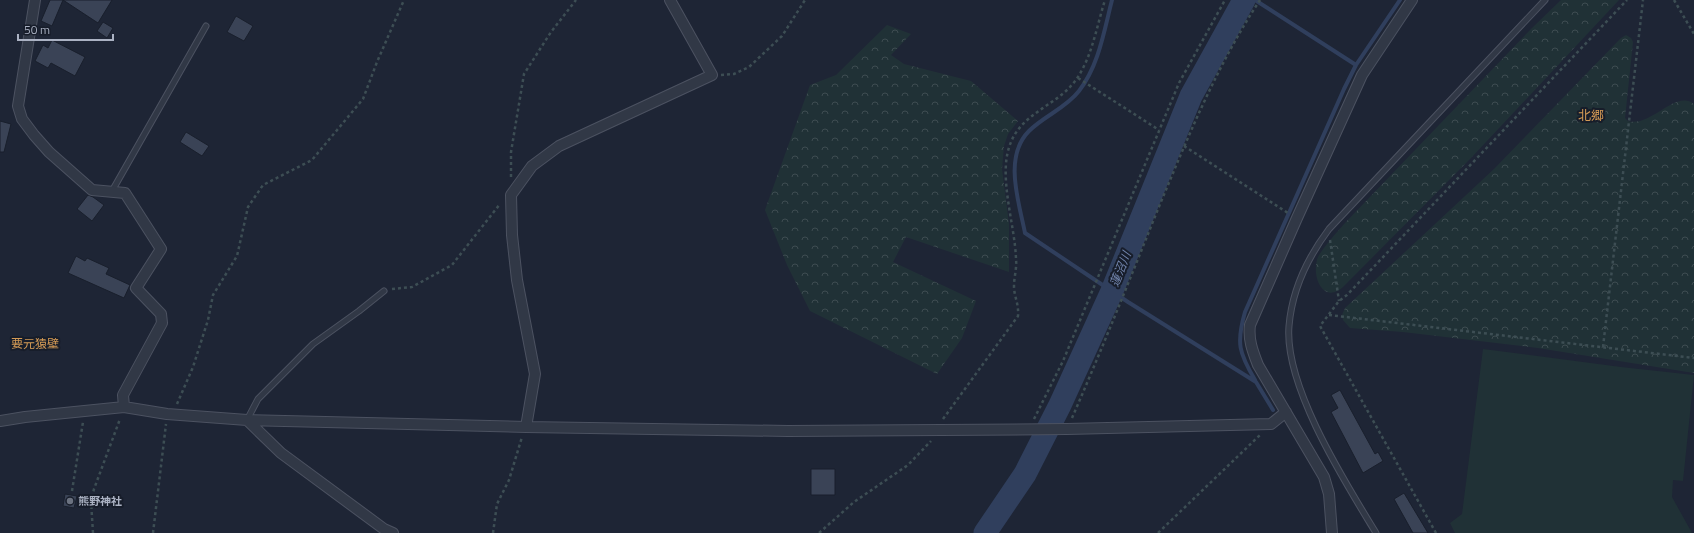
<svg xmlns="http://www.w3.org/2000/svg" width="1694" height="533" font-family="'Titillium Web','Noto Sans JP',sans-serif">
<defs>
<pattern id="forest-crowns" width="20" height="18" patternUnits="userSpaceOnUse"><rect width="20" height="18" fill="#203136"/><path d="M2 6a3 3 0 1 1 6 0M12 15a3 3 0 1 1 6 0" fill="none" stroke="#3e4c51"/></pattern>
</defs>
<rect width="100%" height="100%" fill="#1e2535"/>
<!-- grass -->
<path fill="#203136" d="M 1483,349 L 1621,367 L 1694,375 L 1683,481 L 1673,480 L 1672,497 L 1692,533 L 1455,533 L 1450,523 L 1462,514 Z"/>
<!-- forest -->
<path fill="url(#forest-crowns)" d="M 1561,0 L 1619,0 L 1471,158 L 1344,286 C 1324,305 1312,279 1317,260 C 1318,253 1339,230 1345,223 L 1532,28 Z
M 887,25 L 911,34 L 891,55 L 904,64 L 971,81 L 1018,121 L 1008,134 L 1004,146 L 1002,169 L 1009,224 L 1009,272 L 906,237 L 893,262 L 976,301 L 962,338 L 937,374 L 810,311 L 787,265 L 765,210 L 810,85 L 836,75 Z
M 1626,35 L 1631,38 L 1633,42 L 1625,118 L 1628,121 C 1651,128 1675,89 1694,104 L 1694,373 L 1538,348 L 1403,332 L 1350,328 L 1343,320 L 1342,315 L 1345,308 L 1494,169 L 1621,38 Z"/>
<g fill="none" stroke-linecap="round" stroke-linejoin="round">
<!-- stream -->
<path stroke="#303f5d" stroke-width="4" d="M 1112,0 C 1104,31 1099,65 1079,91 C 1066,108 1044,116 1029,131 C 1003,157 1019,202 1025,233 L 1128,302 L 1256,382 L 1273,410
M 1255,0 L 1356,65
M 1255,380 C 1239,353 1236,343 1245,312 L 1344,89 L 1356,65 L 1400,0"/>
<!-- river -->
<path stroke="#303f5d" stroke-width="23" d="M 985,533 L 1025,474 L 1060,405 L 1112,291 L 1191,96 L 1244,0"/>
</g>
<!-- building -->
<path fill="#3a4356" stroke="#191f2c" d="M 50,0 L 112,0 L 98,23 L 63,0 L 52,26 L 41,21 Z
M 236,16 L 253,26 L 244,41 L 227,32 Z
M 103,22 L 113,28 L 107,38 L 97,31 Z
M 52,40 L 85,57 L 75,76 L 51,63 L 48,68 L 35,61 L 43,45 L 48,48 Z
M 0,121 L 11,124 L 4,152 L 0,152 Z
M 186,132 L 209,146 L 202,156 L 180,142 Z
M 88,195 L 93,197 L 104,205 L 92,221 L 77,209 Z
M 76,256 L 85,261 L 87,258 L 109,268 L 106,274 L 130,285 L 124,298 L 68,273 Z
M 1340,390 L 1375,454 L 1378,452 L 1383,461 L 1363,473 L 1331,412 L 1338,408 L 1331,395 Z
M 811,469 L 835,469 L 835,495 L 811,495 Z
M 1404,493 L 1428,533 L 1413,533 L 1394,499 Z
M 65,494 L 77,496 L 74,508 L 63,506 Z"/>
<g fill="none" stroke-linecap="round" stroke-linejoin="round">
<!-- lane casing -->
<g stroke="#4c5261" stroke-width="7">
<path id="lane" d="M 112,191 L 206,26
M 247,420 L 258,399 L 313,344 L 359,311 L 384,291
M 1376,533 C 1345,482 1284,386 1289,326 C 1292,290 1308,257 1329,229 L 1545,0"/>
</g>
<!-- street casing -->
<g stroke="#4c5261" stroke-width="12">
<path id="street" d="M 35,0 L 18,106 L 22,119 L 34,135 L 49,152 L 92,190 L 125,193 L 161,249 L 136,288 L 161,314 L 162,323 L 123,395 L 124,407
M 247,420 L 281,453 L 384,529 L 393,533
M 0,421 L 25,417 L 124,407 L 167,414 L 247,420 L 526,427 L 788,431 L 941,430 L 1067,429 L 1271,424 L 1286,412
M 526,427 L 535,374 L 517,280 L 512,235 L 511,195 L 532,166 L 559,146 L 712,75 L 670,0
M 1332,533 L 1329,494 L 1324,477 L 1258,365 C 1253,352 1248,340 1250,325 L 1297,218 L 1362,75 L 1412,0"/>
</g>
<!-- path -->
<path stroke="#3d4e54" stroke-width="2.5" stroke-dasharray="3 3" stroke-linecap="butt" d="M 1674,0 L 1694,34
M 721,75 L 734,74 L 749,67 L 782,36 L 805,0
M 1078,78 L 1159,130
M 1184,146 L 1288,213
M 511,177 L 511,152 L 524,74 L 551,32 L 576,0
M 1330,240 L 1339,301
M 392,289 L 412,287 L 452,265 L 500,204
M 1329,315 L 1694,358
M 1603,347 L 1643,0
M 177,404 L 193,367 L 208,320 L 213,295 L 237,256 L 248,207 L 263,185 L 312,160 L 363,99 L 377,62 L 404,0
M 1072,418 C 1102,349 1130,279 1158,209 C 1188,137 1217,65 1260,0
M 943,419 L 1018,316 C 1019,303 1014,297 1014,286 C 1014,277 1017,268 1016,259 C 1015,224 997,174 1011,142 C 1022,115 1052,106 1070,87 C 1091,65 1096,28 1105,0
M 1034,419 L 1063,361 L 1179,83 L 1225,0
M 72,491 L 83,422
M 93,533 L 91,501 L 94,489 L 120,419
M 153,533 L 166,424
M 493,533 L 497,504 L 509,480 L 522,437
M 819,533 L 854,502 L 908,465 L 931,441
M 1158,533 L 1260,435
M 1436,533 L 1320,326 L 1339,301 L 1347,295 L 1627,0"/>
<!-- lane -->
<use href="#lane" stroke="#313846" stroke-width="5"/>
<!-- street -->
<use href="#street" stroke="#313846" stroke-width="10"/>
</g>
<!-- markers -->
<circle fill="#6b7280" stroke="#171d2a" stroke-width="1.5" cx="70" cy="501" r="4"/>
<g text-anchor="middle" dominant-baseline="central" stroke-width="4" stroke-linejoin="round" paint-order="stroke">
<!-- poi labels -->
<g font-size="11" font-weight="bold" fill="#abb2c3" stroke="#171d2a" text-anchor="start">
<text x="78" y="501">熊野神社</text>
</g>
<!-- water labels -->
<g font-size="12" font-style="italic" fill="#7285ad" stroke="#171d2a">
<text transform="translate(1120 269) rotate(-68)">蓮沼川</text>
</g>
<!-- neighbourhood labels -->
<g font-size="12" fill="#d49a55" stroke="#171d2a">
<text x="35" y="343">要元猿壁</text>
</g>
<!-- quarter labels -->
<g font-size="13" fill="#d49a55" stroke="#171d2a">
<text x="1591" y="115">北郷</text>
</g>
</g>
<!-- scale -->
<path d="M18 34v6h95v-6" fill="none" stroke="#abb2c3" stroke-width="2"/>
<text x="24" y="34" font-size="12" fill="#abb2c3" stroke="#171d2a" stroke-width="3" paint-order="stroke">50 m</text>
</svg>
